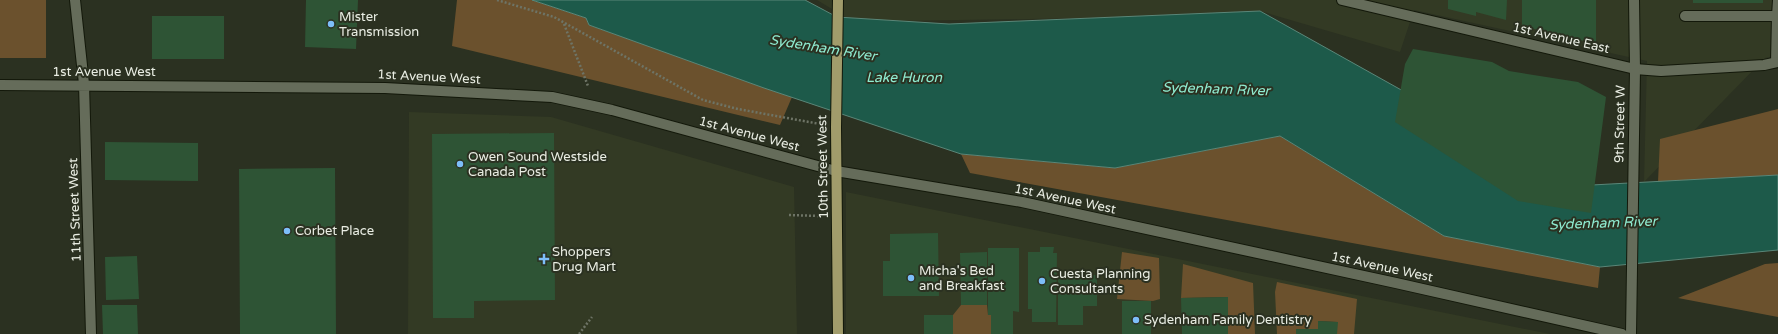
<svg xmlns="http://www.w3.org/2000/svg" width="1778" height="334" font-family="'Varela Round',sans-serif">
<rect width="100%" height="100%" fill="#2b3121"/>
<!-- built -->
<path fill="#333a24" d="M 817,0 L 1778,0 L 1778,55 L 1765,58 L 1644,182 L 1647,61 L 1414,10 L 1400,52 L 1260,11 L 1087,18 L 899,21 L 847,18 Z
M 409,112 L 551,117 L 794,187 L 797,334 L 408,334 Z
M 846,192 L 1550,334 L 846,334 Z"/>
<!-- green -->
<path fill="#6b512d" d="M 0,0 L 46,0 L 46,58 L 0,58 Z
M 457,0 L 532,0 L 586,18 L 589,25 L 792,97 L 780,125 L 452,46 Z
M 1778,109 L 1778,175 L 1658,182 L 1660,139 Z
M 1280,136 L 1444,236 L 1600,267 L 1598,288 L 970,173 L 961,154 L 1115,168 Z
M 1122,252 L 1159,258 L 1160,299 L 1153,301 L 1117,299 Z
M 1778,263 L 1778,317 L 1678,298 L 1765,264 Z
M 1183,264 L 1253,283 L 1255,334 L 1228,334 L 1228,297 L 1181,298 Z
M 1277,282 L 1357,299 L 1354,334 L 1337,334 L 1337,322 L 1319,321 L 1318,329 L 1296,329 L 1296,334 L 1277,334 L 1275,292 Z
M 961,305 L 987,305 L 988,315 L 991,315 L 991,334 L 953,334 L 953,315 Z"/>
<!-- water -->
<path fill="#1d5a4a" stroke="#5a8678" d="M 532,0 L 805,0 L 837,17 L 949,24 L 1260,11 L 1573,186 L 1778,175 L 1778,250 L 1600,267 L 1444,236 L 1280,136 L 1115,168 L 961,154 L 764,88 L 589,25 L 586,18 Z"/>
<!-- building -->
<path fill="#2e5435" d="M 306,0 L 358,0 L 356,49 L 305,47 Z
M 1448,0 L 1507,0 L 1506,20 L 1476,12 L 1476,16 L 1448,9 Z
M 1522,0 L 1596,0 L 1596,44 L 1522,26 Z
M 1693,0 L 1763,0 L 1763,3 L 1693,3 Z
M 152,16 L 224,16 L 224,59 L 152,59 Z
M 1413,49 L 1492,62 L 1509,71 L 1578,82 L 1606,97 L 1591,213 L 1518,201 L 1395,122 L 1405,64 Z
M 554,133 L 555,300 L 474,301 L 474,318 L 433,318 L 432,134 Z
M 105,142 L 198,143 L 198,181 L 105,180 Z
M 335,168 L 336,334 L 240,334 L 239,169 Z
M 938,233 L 939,296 L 883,296 L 883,261 L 890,261 L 890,234 Z
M 1040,247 L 1054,247 L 1053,253 L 1057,253 L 1056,322 L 1032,322 L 1032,309 L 1028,309 L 1028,252 L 1040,252 Z
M 988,248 L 1019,248 L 1019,312 L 1013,311 L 1013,334 L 991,334 L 991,315 L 988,315 Z
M 987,252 L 987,305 L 961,305 L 960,253 Z
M 137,256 L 139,299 L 106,300 L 105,257 Z
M 1058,275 L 1097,275 L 1097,306 L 1083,306 L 1083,325 L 1058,325 Z
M 1228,297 L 1228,334 L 1182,334 L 1181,298 Z
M 1122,301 L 1151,301 L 1151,334 L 1122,334 Z
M 102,305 L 137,305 L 138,334 L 103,334 Z
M 924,315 L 953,315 L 953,334 L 924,334 Z
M 1318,321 L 1338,322 L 1337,334 L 1296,334 L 1296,329 L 1318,329 Z"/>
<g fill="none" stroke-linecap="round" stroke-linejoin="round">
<!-- service casing -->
<g stroke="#13180a" stroke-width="12">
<path id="service" d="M 75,0 L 84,84
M 1685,16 L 1777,16 L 1776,62
M 1777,16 L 1778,0"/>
</g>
<!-- minor casing -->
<g stroke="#13180a" stroke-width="12">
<path id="minor" d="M 1342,0 L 1635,69 L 1661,71 L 1764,65 L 1778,62
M 84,84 L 91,334
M 0,85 L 385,88 L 552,97 L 612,110 L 836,171 L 1022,202 L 1396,283 L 1622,334"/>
</g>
<!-- tertiary casing -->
<g stroke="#13180a" stroke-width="12">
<path id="tertiary" d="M 1631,334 L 1635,69 L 1634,0"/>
</g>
<!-- primary casing -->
<g stroke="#13180a" stroke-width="12">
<path id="primary" d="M 838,0 L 836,127 L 838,334"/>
</g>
<!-- path -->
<path stroke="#6e7466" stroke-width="2.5" stroke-dasharray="2 2" stroke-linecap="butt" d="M 497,0 L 554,17 L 703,100 L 738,109 L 820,124
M 564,24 L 588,86
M 789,215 L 819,216
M 579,334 L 592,317"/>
<!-- service -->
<use href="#service" stroke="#656c5a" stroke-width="10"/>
<!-- minor -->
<use href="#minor" stroke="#656c5a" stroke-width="10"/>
<!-- tertiary -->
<use href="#tertiary" stroke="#656c5a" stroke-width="10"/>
<!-- primary -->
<use href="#primary" stroke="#a19c6b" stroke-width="10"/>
</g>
<!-- markers -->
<g fill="#7dbef9" stroke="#2b3121" stroke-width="1.5">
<circle cx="331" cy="24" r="4"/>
<circle cx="460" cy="164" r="4"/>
<circle cx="287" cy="231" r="4"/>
<path d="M542 253h4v4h4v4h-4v4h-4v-4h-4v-4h4z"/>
<circle cx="911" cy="278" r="4"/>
<circle cx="1042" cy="281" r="4"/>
<circle cx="1136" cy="320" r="4"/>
</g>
<g text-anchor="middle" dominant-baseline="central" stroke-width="4" stroke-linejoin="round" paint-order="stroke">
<!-- poi labels -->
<g font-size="13" fill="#e9ede3" stroke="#2b3121" text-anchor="start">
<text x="339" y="17">Mister<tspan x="339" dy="15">Transmission</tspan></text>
<text x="468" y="157">Owen Sound Westside<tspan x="468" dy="15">Canada Post</tspan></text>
<text x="295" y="231">Corbet Place</text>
<text x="552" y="252">Shoppers<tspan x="552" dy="15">Drug Mart</tspan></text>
<text x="919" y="271">Micha's Bed<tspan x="919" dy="15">and Breakfast</tspan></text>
<text x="1050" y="274">Cuesta Planning<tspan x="1050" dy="15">Consultants</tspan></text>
<text x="1144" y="320">Sydenham Family Dentistry</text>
</g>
<!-- street labels -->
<g font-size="13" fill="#e9ede3" stroke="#2b3121">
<text transform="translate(1561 38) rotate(13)">1st Avenue East</text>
<text x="104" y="72">1st Avenue West</text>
<text transform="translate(429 77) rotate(3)">1st Avenue West</text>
<text transform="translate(1620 124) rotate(-89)">9th Street W</text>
<text transform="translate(749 134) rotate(15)">1st Avenue West</text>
<text transform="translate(823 167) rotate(-91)">10th Street West</text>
<text transform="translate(1065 199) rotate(12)">1st Avenue West</text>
<text transform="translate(75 210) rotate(-92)">11th Street West</text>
<text transform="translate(1382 267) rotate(12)">1st Avenue West</text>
</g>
<!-- water labels -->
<g font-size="14" font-style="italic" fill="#8fecd1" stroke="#2b3121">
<text transform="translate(823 48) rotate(9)">Sydenham River</text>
<text x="904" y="77">Lake Huron</text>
<text transform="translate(1216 89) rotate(2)">Sydenham River</text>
<text transform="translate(1603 223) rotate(-2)">Sydenham River</text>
</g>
</g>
</svg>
